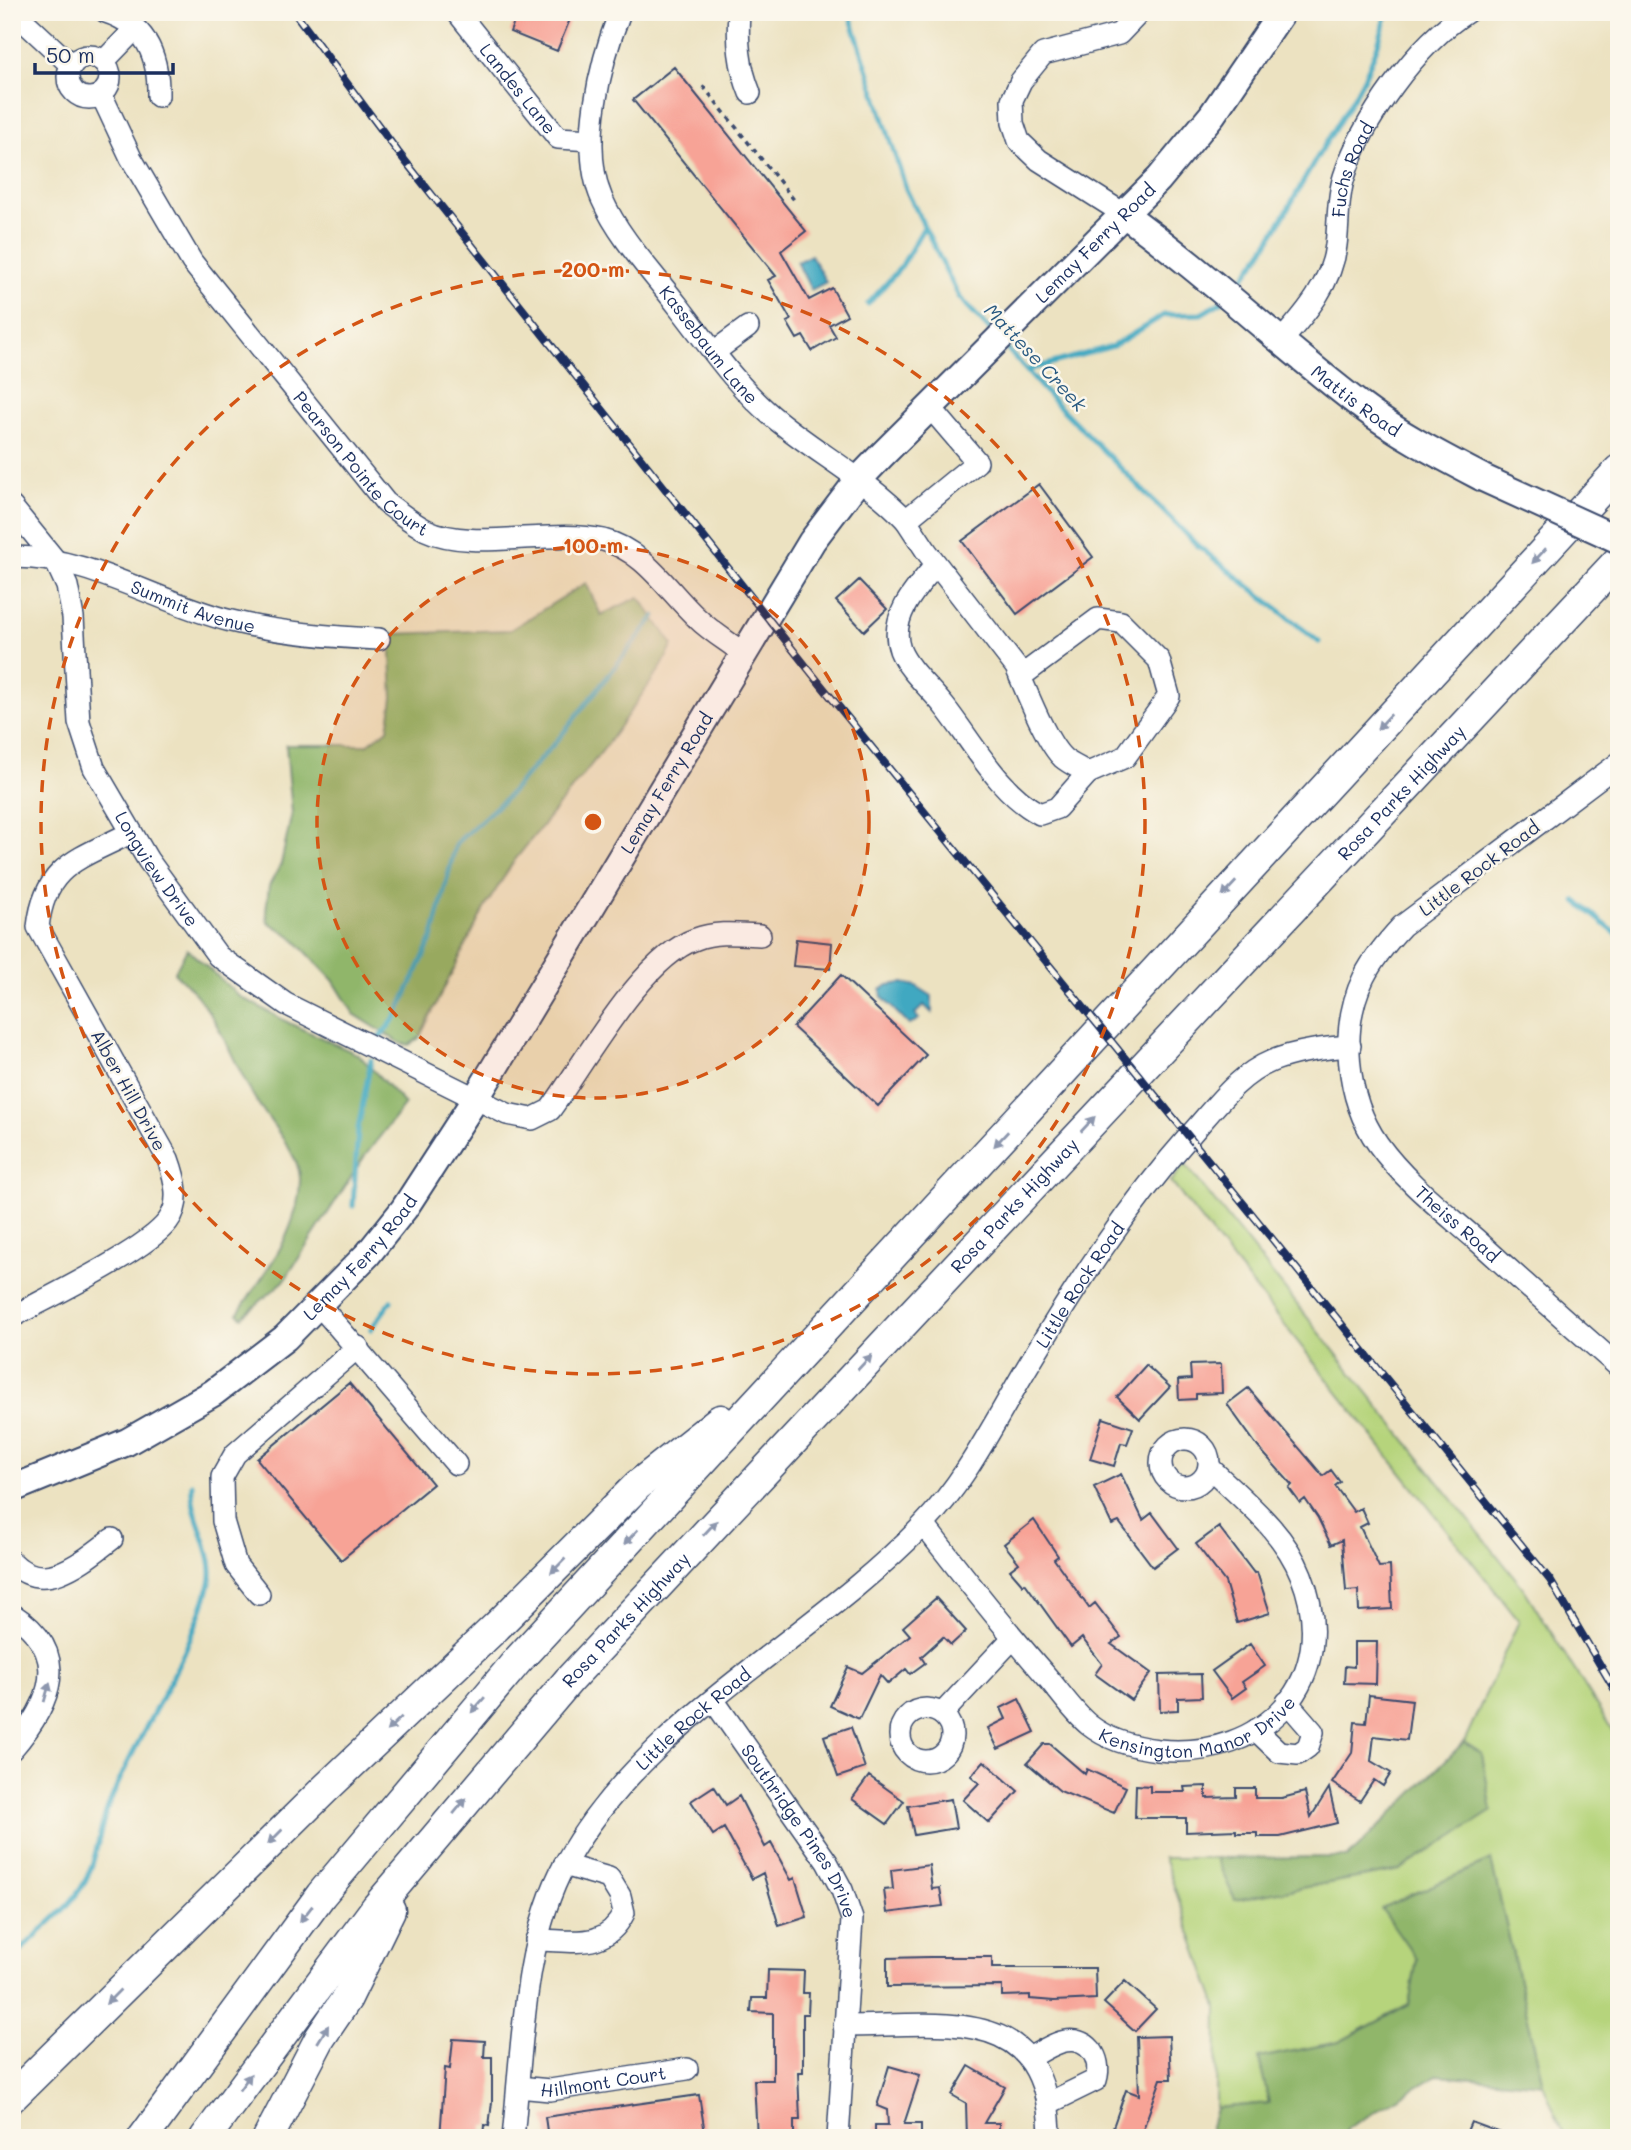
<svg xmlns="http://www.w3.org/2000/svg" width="1631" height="2150" font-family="Mali,sans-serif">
<rect width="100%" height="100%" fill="#fbf7ec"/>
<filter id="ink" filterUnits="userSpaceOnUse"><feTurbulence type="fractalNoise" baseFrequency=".0143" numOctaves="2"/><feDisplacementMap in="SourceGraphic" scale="14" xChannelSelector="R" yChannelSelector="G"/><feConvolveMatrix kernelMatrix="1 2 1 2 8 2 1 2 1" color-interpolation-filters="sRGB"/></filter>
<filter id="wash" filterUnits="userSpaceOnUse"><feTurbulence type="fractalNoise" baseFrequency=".00686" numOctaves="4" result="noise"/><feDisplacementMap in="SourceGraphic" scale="28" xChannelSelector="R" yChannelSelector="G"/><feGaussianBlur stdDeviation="1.57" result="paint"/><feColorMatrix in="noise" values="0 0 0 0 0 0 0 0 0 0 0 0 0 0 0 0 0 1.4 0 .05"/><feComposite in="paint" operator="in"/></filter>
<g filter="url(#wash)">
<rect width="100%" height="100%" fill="#ece2c1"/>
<!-- green -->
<path fill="#b6d47b" stroke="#68826c" stroke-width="2" d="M 1185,1164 L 1524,1589 L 1619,1741 L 1619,2138 L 1565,2138 L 1543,2084 L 1491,1860 L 1417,1959 L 1409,2005 L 1339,2042 L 1259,2058 L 1269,2103 L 1216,2108 L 1217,2007 L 1164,1858 L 1216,1858 L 1235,1900 L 1400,1870 L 1482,1754 L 1464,1742 L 1519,1621 L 1171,1182 Z"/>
<!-- forest -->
<path fill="#90b66b" stroke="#567264" stroke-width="2" d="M 586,583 L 601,615 L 639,597 L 673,645 L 662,666 L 603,750 L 514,861 L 484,909 L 419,1038 L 409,1045 L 400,1043 L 354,1014 L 333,980 L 291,936 L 268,922 L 266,911 L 269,886 L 281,864 L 292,813 L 286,745 L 367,745 L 388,729 L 393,698 L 390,634 L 510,630 Z
M 187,949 L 239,996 L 291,1024 L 359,1055 L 405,1104 L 364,1157 L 284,1281 L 242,1317 L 238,1313 C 266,1272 299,1231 300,1180 C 301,1155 266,1118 254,1097 C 228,1053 216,1006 174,973 Z
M 1464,1742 L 1482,1754 L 1492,1811 L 1400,1870 L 1235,1900 L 1216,1858 L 1348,1857 Z
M 1491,1860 L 1543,2084 L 1437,2075 L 1348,2128 L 1343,2138 L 1208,2138 L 1216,2108 L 1269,2103 L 1259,2058 L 1339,2042 L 1409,2005 L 1417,1959 L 1381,1908 Z"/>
<!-- water -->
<path fill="#40a8c1" stroke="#2e6c90" stroke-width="2" d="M 811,255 L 826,282 L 811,290 L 797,262 Z
M 903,983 L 916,986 L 932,996 L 932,1013 L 924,1005 L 915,1014 L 919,1019 L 909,1025 L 882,997 L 881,990 L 888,985 Z"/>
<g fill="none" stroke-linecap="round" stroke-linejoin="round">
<!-- stream -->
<path stroke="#40a8c1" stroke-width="5" d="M 849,12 L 906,189 L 959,297 L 992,332
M 1232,292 C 1269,249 1292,199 1321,151 C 1350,104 1375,68 1387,12
M 868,304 L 901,267 L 924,227
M 1004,345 L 1049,396 L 1197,545 L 1319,642
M 1028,370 L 1113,346 L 1164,315 L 1201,314 L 1223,301
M 1576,901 L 1619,936
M 379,1038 L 396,1017 L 433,936 L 456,843 L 506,798 L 560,737 L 655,616
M 353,1206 L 358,1129 L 371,1060
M 371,1329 L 391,1301
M 12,1961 C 33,1934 63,1916 81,1888 C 97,1864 98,1832 108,1807 C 137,1733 190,1660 210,1583 C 217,1554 189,1516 192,1484"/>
</g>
<g id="blocks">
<!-- building -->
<path fill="#f7a396" d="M 518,12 L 573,12 L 557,51 L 510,32 Z
M 674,67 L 806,231 L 781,251 L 809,300 L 832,288 L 847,315 L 829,325 L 836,337 L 812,351 L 803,336 L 797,339 L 787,322 L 791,320 L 768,280 L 776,276 L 633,100 Z
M 1039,484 L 1093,557 L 1017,614 L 962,541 Z
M 859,580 L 887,609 L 864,631 L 836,601 Z
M 796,939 L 832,943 L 830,969 L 793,966 Z
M 841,975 L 926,1055 L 878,1106 L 793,1027 Z
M 1221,1364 L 1222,1393 L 1196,1394 L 1196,1399 L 1179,1400 L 1178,1380 L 1191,1379 L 1190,1365 Z
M 1146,1365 L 1170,1387 L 1140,1419 L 1117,1397 Z
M 349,1383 L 433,1484 L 341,1560 L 257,1459 Z
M 1248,1388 L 1323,1476 L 1331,1470 L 1340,1482 L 1335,1486 L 1354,1512 L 1361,1508 L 1368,1523 L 1360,1527 L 1379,1567 L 1390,1566 L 1392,1609 L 1359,1611 L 1358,1590 L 1346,1591 L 1342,1540 L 1331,1545 L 1318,1518 L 1305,1499 L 1300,1503 L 1289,1488 L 1292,1485 L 1258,1447 L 1227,1404 Z
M 1103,1418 L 1133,1428 L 1127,1444 L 1121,1443 L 1114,1466 L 1090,1459 Z
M 1121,1474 L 1143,1520 L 1152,1513 L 1178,1548 L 1153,1567 L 1119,1522 L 1112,1525 L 1094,1487 Z
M 1034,1520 L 1058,1556 L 1054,1559 L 1089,1608 L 1095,1603 L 1121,1637 L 1111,1644 L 1151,1673 L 1131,1700 L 1095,1674 L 1102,1664 L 1082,1638 L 1071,1647 L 1025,1583 L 1023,1585 L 1010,1570 L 1019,1563 L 1004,1544 Z
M 1219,1527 L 1254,1573 L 1257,1572 L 1270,1613 L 1237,1623 L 1225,1582 L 1196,1544 Z
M 936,1598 L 966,1631 L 951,1645 L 943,1637 L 921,1657 L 925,1663 L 910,1674 L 906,1669 L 888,1684 L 880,1675 L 859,1719 L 830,1706 L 848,1667 L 862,1673 L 910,1635 L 903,1627 Z
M 1354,1642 L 1377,1642 L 1376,1684 L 1344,1683 L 1345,1666 L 1354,1667 Z
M 1250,1644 L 1265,1666 L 1242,1682 L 1246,1688 L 1232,1698 L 1212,1671 Z
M 1201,1674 L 1202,1697 L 1178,1698 L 1178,1710 L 1160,1711 L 1159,1675 Z
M 1369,1695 L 1412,1700 L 1407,1740 L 1374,1736 L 1371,1761 L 1391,1773 L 1383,1786 L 1374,1780 L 1360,1801 L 1332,1783 L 1352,1753 L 1355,1722 L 1366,1723 Z
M 1019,1699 L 1035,1732 L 998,1749 L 988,1728 L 1006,1719 L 1001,1708 Z
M 851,1727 L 865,1768 L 838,1777 L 824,1736 Z
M 1044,1744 L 1050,1744 L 1085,1774 L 1087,1769 L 1126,1787 L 1114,1813 L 1060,1791 L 1027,1763 Z
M 984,1761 L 1018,1791 L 989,1823 L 963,1800 L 979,1783 L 971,1776 Z
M 869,1776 L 904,1801 L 887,1824 L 852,1799 Z
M 1136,1785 L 1150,1786 L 1150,1792 L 1185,1792 L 1184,1787 L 1206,1786 L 1206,1798 L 1236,1797 L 1236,1788 L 1255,1788 L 1255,1798 L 1282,1798 L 1305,1792 L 1311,1817 L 1329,1788 L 1337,1823 L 1280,1837 L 1258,1837 L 1258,1833 L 1236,1833 L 1236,1830 L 1186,1832 L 1186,1818 L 1135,1818 Z
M 714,1786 L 726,1805 L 739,1796 L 765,1847 L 771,1843 L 791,1880 L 795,1878 L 807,1917 L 779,1926 L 763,1873 L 752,1879 L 724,1828 L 713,1835 L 691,1801 Z
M 951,1799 L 956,1828 L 914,1835 L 908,1806 Z
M 929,1865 L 932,1889 L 940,1888 L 943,1906 L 887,1913 L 884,1890 L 893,1889 L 891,1870 Z
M 930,1957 L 992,1957 L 992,1968 L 1095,1968 L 1096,1999 L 1054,2001 L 1030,1999 L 1030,1995 L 1002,1996 L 1002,1986 L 887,1987 L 887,1958 Z
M 768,1970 L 804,1971 L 803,1993 L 809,1993 L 808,2014 L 803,2014 L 803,2072 L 798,2072 L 800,2120 L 794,2120 L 794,2138 L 757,2138 L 754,2080 L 773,2080 L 773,2013 L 751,2012 L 752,1998 L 767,1998 Z
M 1125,1981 L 1156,2009 L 1135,2031 L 1104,2003 Z
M 1169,2036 L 1171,2079 L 1161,2079 L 1140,2138 L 1112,2130 L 1126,2090 L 1139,2095 L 1137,2037 Z
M 453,2039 L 485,2041 L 484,2057 L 492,2057 L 492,2102 L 489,2126 L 484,2125 L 483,2138 L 440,2138 L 445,2068 L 450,2069 Z
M 889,2066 L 920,2075 L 904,2124 L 921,2124 L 921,2138 L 875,2138 L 875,2125 L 888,2125 L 887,2110 L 877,2106 Z
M 969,2066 L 1005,2087 L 984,2123 L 999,2123 L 999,2138 L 967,2138 L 966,2103 L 952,2095 Z
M 699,2095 L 705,2133 L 673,2138 L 548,2138 L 545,2117 Z
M 1471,2122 L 1509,2136 L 1509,2138 L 1464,2138 Z"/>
</g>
</g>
<g filter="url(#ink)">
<use href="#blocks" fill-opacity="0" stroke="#3a4a6d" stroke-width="2"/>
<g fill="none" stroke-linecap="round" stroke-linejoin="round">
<!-- minor casing -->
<g stroke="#3a4a6d" stroke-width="24">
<g id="minor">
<path d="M 14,12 L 71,65"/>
<path d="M 106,12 C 146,25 159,56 158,96"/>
<path id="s1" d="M 457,12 L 558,138 L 592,140"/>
<path id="s2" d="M 620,12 C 600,63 579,147 602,199 C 619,238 653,273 679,307 C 708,344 736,386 772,416 C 816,453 867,479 906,520 L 977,462 L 930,407"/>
<path d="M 739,12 C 737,41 739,66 750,93"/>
<circle cx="89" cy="77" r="21"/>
<path d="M 104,61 L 135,29"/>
<path id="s3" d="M 101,94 L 131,158 L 192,262 L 386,503 C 399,512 412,523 426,530 C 472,552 551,528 603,540 C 644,550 668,591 697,618 C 711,632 729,642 744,654"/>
<path d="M 1124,214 L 1039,160 L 1019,141 L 1013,123 L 1012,100 L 1021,81 L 1043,54 L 1119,34 L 1140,12"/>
<path id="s4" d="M 1282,340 C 1306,313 1332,283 1336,245 C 1339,222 1337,199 1344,177 C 1362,120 1417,44 1467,12"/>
<path d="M 714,352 L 748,327"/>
<path id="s5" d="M 12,507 L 55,560 L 67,586 L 73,617 L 79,722 L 94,768 L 148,860 L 218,956 L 286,1004 L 507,1114 L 532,1119 L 550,1110 C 584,1064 642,957 696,939 C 716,931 739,934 760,935"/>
<path d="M 906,520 L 927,552 L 1016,667 C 1026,690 1046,742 1063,758 C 1070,764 1080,768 1088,773 L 1125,757 L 1169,696 L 1159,660 L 1121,622 L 1098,619 L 1020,677"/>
<path id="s6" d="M 12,557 C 89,556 158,603 231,621 C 280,633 329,637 379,639"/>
<path d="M 936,565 C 917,587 888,617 900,650 C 908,670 931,689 944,706 C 972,741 999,793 1040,814 L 1057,808 L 1088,773"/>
<path id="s7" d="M 1619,763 L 1402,926 C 1388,941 1374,957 1364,977 C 1339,1027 1346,1099 1378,1144 C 1405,1182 1445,1212 1480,1243 C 1526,1285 1572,1326 1619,1367"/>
<path d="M 320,1306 L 456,1464"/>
<path d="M 12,1317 C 47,1298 147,1250 168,1221 C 182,1203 175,1178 168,1159 L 38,927 C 45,864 80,859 130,833"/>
<circle cx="1185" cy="1463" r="24"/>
<path id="s8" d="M 924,1525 C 964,1577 1004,1628 1047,1677 C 1060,1692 1073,1712 1089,1725 C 1108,1740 1134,1747 1158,1750 C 1264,1761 1343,1680 1301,1575 C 1284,1531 1242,1499 1209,1467"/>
<path d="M 12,1562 C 44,1596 83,1561 112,1539"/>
<path d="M 259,1594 L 236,1565 L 223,1521 L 222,1477 L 235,1454 L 358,1347"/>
<path d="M 12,1614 C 73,1653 51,1704 12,1749"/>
<path id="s9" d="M 714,1701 L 827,1862 L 842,1890 L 852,1919 L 838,2138"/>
<circle cx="926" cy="1735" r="26"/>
<path d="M 942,1714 L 1013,1638"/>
<path d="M 1256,1730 L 1279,1752 L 1298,1754 L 1308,1747 L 1313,1732 L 1287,1702"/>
<path d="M 536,1940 C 573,1940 605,1951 624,1913 L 620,1896 L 609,1878 L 564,1865"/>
<path d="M 844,2026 C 945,2026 1049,2001 1050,2138"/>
<path d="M 1031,2057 C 1040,2052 1051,2045 1061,2042 C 1087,2034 1103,2058 1096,2080 L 1049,2103"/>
<path id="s10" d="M 518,2087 L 550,2090 L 687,2069"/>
<path id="s11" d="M 513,2138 C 522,2052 523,1938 566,1862 C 645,1720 811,1641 922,1526 C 966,1481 994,1423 1026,1369 C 1075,1287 1128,1205 1192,1133 C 1216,1106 1238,1075 1272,1061 C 1297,1051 1324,1048 1350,1046"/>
</g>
</g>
<!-- major casing -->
<g stroke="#3a4a6d" stroke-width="30">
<g id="major">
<path id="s12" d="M 1124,214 C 1207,274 1280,344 1360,405 C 1398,434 1441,456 1483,478"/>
<path id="s13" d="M 12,1489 L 127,1442 L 213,1393 L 285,1338 L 368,1254 L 404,1209 L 476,1098 L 812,541 L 859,479 L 882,455 L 1159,179 L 1212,115 L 1282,12"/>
</g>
</g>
<!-- highway casing -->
<g stroke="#3a4a6d" stroke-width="33">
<g id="highway">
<path d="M 12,2097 L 324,1790 L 497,1626 L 638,1485 L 720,1420"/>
<path d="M 143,2138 L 321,1895 L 518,1660 L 1619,470"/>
<path id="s14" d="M 205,2138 L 376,1908 L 569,1680 L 1619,560"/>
<path d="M 268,2138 L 320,2038 L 347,1998 L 390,1910"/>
</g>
</g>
<!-- path -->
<path stroke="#3a4a6d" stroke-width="3.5" stroke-dasharray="5 5" stroke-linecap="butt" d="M 703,86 L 795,201"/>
<!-- minor -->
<use href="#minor" stroke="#fff" stroke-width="21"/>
<!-- major -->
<use href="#major" stroke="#fff" stroke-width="26"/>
<!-- highway -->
<use href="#highway" stroke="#fff" stroke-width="30"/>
<!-- rail casing -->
<g stroke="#1b2f5e" stroke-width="8">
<path id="rail" d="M 294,12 L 398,152 L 821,685 L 1550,1580 L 1619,1697"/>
</g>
<!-- rail -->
<use href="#rail" stroke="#fbf7ec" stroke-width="5" stroke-dasharray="16" stroke-linecap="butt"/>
<!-- major-bridge casing -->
<g stroke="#3a4a6d" stroke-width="30" stroke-linecap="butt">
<path id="major-bridge" d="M 1483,478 L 1619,540"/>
</g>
<!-- major-bridge -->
<use href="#major-bridge" stroke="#fff" stroke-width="26"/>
</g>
<!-- one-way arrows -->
<defs><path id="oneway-solid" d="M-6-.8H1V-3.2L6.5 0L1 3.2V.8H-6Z" transform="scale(1.75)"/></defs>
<g fill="#8d97ae">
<use href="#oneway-solid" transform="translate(1539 556) rotate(133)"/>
<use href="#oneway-solid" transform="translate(1384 722) rotate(133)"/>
<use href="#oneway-solid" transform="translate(1229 889) rotate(133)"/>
<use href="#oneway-solid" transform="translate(1088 1124) rotate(-47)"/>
<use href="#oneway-solid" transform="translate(1001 1139) rotate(133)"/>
<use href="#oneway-solid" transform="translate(865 1362) rotate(-47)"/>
<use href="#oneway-solid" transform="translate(710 1528) rotate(-47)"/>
<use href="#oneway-solid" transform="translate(631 1537) rotate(133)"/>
<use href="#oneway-solid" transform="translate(558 1566) rotate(135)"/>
<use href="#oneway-solid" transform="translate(47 1692) rotate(-74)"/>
<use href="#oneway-solid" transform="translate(478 1705) rotate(131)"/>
<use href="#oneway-solid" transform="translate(394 1724) rotate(137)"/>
<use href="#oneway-solid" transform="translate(460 1806) rotate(-50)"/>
<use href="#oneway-solid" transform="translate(275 1837) rotate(135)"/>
<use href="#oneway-solid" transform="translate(306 1914) rotate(128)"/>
<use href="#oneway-solid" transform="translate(113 1997) rotate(135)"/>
<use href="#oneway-solid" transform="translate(323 2034) rotate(-58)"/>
<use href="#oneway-solid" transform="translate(245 2082) rotate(-54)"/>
</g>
</g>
<!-- distance rings -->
<circle cx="593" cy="822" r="276" fill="#d45514" fill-opacity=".12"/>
<g fill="none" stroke="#d45514" stroke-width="3.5" stroke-dasharray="12 9">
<circle cx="593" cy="822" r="276"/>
<circle cx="593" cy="822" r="552"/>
</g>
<g text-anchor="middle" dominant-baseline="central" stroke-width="5" stroke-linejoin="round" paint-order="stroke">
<!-- street labels -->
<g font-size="18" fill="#1b2f5e" stroke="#fbf7ec">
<text stroke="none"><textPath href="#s1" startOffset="98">Landes Lane</textPath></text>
<text stroke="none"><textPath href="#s4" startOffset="189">Fuchs Road</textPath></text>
<text stroke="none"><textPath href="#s13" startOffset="1684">Lemay Ferry Road</textPath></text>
<text stroke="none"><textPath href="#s2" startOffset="373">Kassebaum Lane</textPath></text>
<text stroke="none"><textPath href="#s12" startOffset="298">Mattis Road</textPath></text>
<text stroke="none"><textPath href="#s3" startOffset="455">Pearson Pointe Court</textPath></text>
<text stroke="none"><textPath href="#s6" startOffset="189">Summit Avenue</textPath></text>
<text stroke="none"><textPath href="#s13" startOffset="990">Lemay Ferry Road</textPath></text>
<text stroke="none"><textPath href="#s14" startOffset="1802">Rosa Parks Highway</textPath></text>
<text transform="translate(1479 868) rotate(-37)">Little Rock Road</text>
<text stroke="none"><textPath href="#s5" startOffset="401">Longview Drive</textPath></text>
<text transform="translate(129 1090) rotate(61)">Alber Hill Drive</text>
<text stroke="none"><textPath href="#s14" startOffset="1236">Rosa Parks Highway</textPath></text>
<text stroke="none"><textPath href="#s7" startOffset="623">Theiss Road</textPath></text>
<text stroke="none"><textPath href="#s13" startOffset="424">Lemay Ferry Road</textPath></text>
<text stroke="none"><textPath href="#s11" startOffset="1064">Little Rock Road</textPath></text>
<text stroke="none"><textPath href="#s14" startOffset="668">Rosa Parks Highway</textPath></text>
<text stroke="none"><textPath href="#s8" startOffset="378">Kensington Manor Drive</textPath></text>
<text stroke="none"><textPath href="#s11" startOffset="476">Little Rock Road</textPath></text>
<text stroke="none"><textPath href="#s9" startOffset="156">Southridge Pines Drive</textPath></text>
<text stroke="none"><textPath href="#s10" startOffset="86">Hillmont Court</textPath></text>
</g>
<!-- water labels -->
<g font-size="19" font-style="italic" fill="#285981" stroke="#fbf7ec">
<text transform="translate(1036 357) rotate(47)">Mattese Creek</text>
</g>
</g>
<circle cx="593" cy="822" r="10" fill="#d45514" stroke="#fbf7ec" stroke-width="3.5"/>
<g font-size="21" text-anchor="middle" font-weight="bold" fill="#d45514" stroke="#fbf7ec" stroke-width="5" stroke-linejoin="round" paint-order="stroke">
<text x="593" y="277">200 m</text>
<text x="593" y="553">100 m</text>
</g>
<!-- margin -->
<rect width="1631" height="2150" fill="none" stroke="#fbf7ec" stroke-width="42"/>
<!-- scale -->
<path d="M35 63v10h138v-10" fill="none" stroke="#1b2f5e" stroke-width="3.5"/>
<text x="46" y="63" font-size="21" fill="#1b2f5e" stroke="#fbf7ec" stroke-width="5" paint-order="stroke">50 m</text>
</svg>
